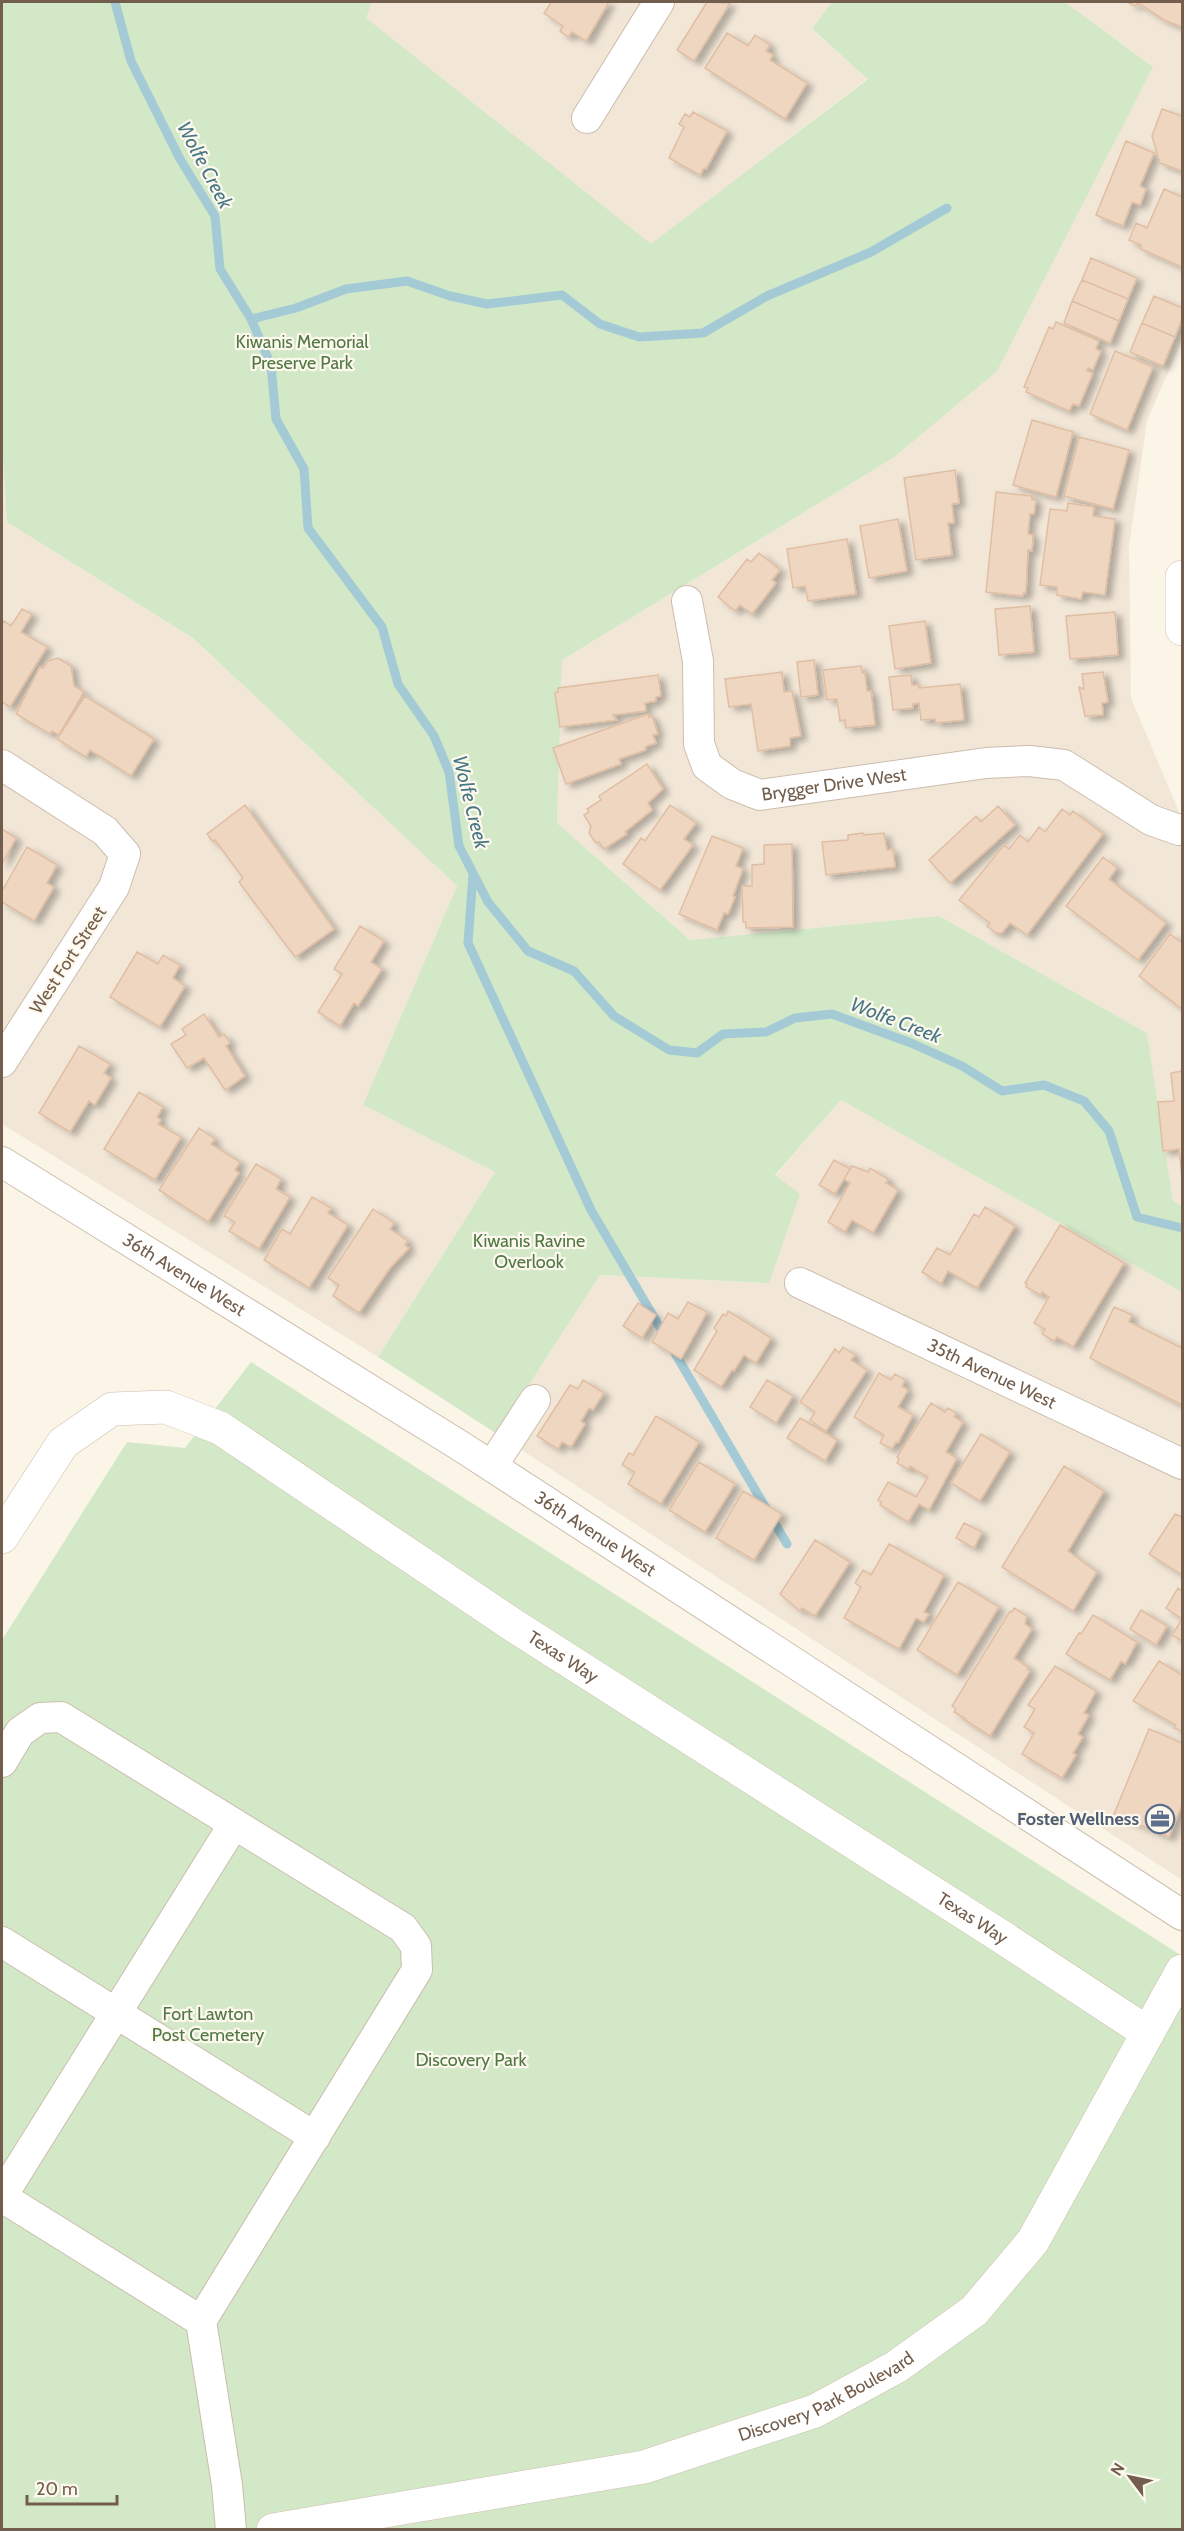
<svg xmlns="http://www.w3.org/2000/svg" width="1184" height="2531" font-family="Cabin,sans-serif">
<defs>
<filter id="shadow"><feDropShadow dx="6" dy="4" stdDeviation="3" flood-color="#0004"/></filter>
</defs>
<rect width="100%" height="100%" fill="#fbf5e8"/>
<!-- residential -->
<path fill="#f2e7d7" d="M 372,2 L 832,2 L 812,30 L 868,78 L 651,245 L 365,18 Z
M 1065,2 L 1182,2 L 1182,340 L 1147,421 L 1129,547 L 1131,698 L 1182,819 L 1182,1206 L 1173,1201 L 1147,1033 L 939,916 L 690,940 L 557,823 L 562,660 L 893,458 L 1153,67 Z
M 2,443 L 7,522 L 193,638 L 457,886 L 363,1105 L 495,1172 L 378,1357 L 2,1124 Z
M 841,1100 L 1182,1292 L 1182,1880 L 497,1434 L 600,1275 L 769,1283 L 775,1176 Z"/>
<!-- green -->
<path fill="#d2e8c7" d="M 2,2 L 372,2 L 366,18 L 651,244 L 868,79 L 812,29 L 832,2 L 1065,2 L 1153,67 L 997,371 L 893,458 L 562,660 L 557,823 L 690,940 L 939,916 L 1147,1033 L 1173,1201 L 1182,1206 L 1182,1292 L 841,1100 L 775,1175 L 800,1194 L 769,1283 L 600,1275 L 497,1434 L 378,1357 L 495,1172 L 363,1105 L 457,886 L 193,638 L 7,522 L 2,443 Z
M 251,1362 L 1182,1956 L 1182,2529 L 2,2529 L 2,1640 L 127,1442 L 185,1448 Z"/>
<g fill="none" stroke-linecap="round" stroke-linejoin="round">
<!-- stream -->
<path stroke="#a4cad5" stroke-width="9" d="M 115,2 L 131,61 L 180,159 L 215,216 L 220,269 L 251,319 L 271,365 L 276,419 L 304,469 L 308,528 L 382,627 L 398,684 L 434,736 L 449,772 L 459,846 L 488,902 L 528,951 L 574,971 L 614,1016 L 669,1050 L 697,1053 L 723,1034 L 766,1032 L 795,1018 L 832,1014 L 911,1043 L 962,1066 L 1002,1091 L 1044,1085 L 1084,1101 L 1109,1131 L 1137,1217 L 1182,1228
M 251,319 L 296,308 L 346,289 L 407,281 L 450,296 L 487,304 L 562,295 L 600,324 L 639,337 L 703,333 L 767,296 L 871,252 L 947,208
M 473,874 L 468,943 L 591,1210 L 787,1544"/>
</g>
<!-- building -->
<path fill="#efd6c1" stroke="#e0bea3" stroke-width="1.5" filter="url(#shadow)" d="M 548,2 L 609,2 L 586,41 L 572,32 L 568,37 L 560,31 L 563,26 L 544,13 L 551,3 Z
M 707,2 L 730,3 L 694,61 L 677,50 Z
M 1127,2 L 1182,2 L 1182,27 L 1164,20 L 1138,3 L 1135,6 Z
M 727,33 L 748,46 L 755,35 L 770,45 L 766,51 L 773,55 L 770,60 L 807,83 L 785,119 L 705,68 Z
M 1162,109 L 1182,116 L 1182,171 L 1160,163 L 1152,136 Z
M 693,112 L 727,131 L 706,169 L 704,168 L 700,175 L 669,158 L 684,127 L 679,124 L 685,114 L 690,117 Z
M 1126,141 L 1154,153 L 1140,186 L 1146,189 L 1140,205 L 1132,202 L 1123,226 L 1096,215 Z
M 1164,189 L 1182,197 L 1182,267 L 1141,249 L 1141,245 L 1129,240 L 1136,223 L 1147,228 Z
M 1091,258 L 1137,278 L 1128,299 L 1082,280 Z
M 1082,280 L 1128,299 L 1119,321 L 1072,301 Z
M 1154,296 L 1182,308 L 1182,319 L 1175,337 L 1142,323 Z
M 1072,301 L 1119,321 L 1110,343 L 1064,323 Z
M 1056,322 L 1099,341 L 1096,349 L 1101,351 L 1093,370 L 1088,368 L 1087,371 L 1093,373 L 1079,406 L 1073,404 L 1069,411 L 1026,392 L 1028,388 L 1024,387 L 1049,327 L 1053,329 Z
M 1142,323 L 1175,337 L 1163,366 L 1130,352 Z
M 1115,351 L 1153,367 L 1127,430 L 1090,414 Z
M 1032,420 L 1073,432 L 1056,497 L 1013,485 Z
M 1079,437 L 1129,450 L 1113,509 L 1064,496 Z
M 955,470 L 959,503 L 952,504 L 954,523 L 948,523 L 952,555 L 916,560 L 904,478 Z
M 996,492 L 1032,496 L 1032,500 L 1036,500 L 1034,514 L 1030,514 L 1028,534 L 1033,535 L 1032,551 L 1028,550 L 1026,593 L 1024,592 L 1023,596 L 986,592 Z
M 1068,503 L 1094,507 L 1093,516 L 1115,519 L 1105,595 L 1083,592 L 1081,599 L 1057,595 L 1057,587 L 1040,585 L 1050,509 L 1067,511 Z
M 898,519 L 907,571 L 869,578 L 860,526 Z
M 847,539 L 856,594 L 808,601 L 805,586 L 793,588 L 787,549 Z
M 759,553 L 780,570 L 772,580 L 776,583 L 752,614 L 740,605 L 735,611 L 718,597 L 747,559 L 751,562 Z
M 1030,606 L 1034,652 L 999,655 L 995,609 Z
M 22,609 L 32,614 L 21,632 L 47,647 L 10,707 L 2,702 L 2,625 L 4,621 L 11,626 Z
M 1115,612 L 1118,655 L 1070,659 L 1066,616 Z
M 925,621 L 931,663 L 895,669 L 889,626 Z
M 58,658 L 71,666 L 74,686 L 84,692 L 59,735 L 52,731 L 50,734 L 16,714 L 40,667 L 43,668 L 48,661 Z
M 814,660 L 818,695 L 801,697 L 797,662 Z
M 861,666 L 862,673 L 865,673 L 867,691 L 871,691 L 875,725 L 846,728 L 845,720 L 840,721 L 837,699 L 827,700 L 823,670 Z
M 782,672 L 784,692 L 792,691 L 801,736 L 790,738 L 790,746 L 758,751 L 751,704 L 729,707 L 725,679 Z
M 1103,672 L 1108,702 L 1102,703 L 1103,715 L 1085,716 L 1079,687 L 1084,689 L 1082,674 Z
M 658,675 L 661,696 L 656,697 L 656,701 L 645,703 L 646,711 L 613,715 L 617,720 L 560,727 L 555,693 L 558,692 L 558,688 Z
M 911,675 L 912,685 L 918,685 L 919,688 L 960,684 L 964,720 L 936,723 L 935,719 L 921,720 L 919,703 L 913,704 L 913,708 L 893,710 L 889,677 Z
M 85,696 L 154,739 L 131,776 L 90,750 L 86,757 L 57,739 Z
M 648,714 L 649,717 L 652,716 L 658,734 L 653,735 L 656,743 L 645,747 L 646,750 L 619,759 L 621,764 L 566,784 L 553,748 Z
M 647,764 L 663,789 L 648,803 L 652,810 L 625,832 L 627,834 L 604,849 L 599,842 L 596,843 L 589,833 L 591,826 L 584,815 L 589,812 L 587,809 L 601,800 L 599,796 Z
M 245,805 L 334,929 L 295,957 L 239,882 L 243,878 L 215,840 L 213,842 L 207,834 Z
M 670,805 L 696,823 L 684,839 L 693,845 L 660,890 L 623,864 L 641,838 L 645,841 Z
M 998,806 L 1015,825 L 950,883 L 929,860 L 976,816 L 981,822 Z
M 1062,809 L 1070,815 L 1073,811 L 1103,834 L 1027,935 L 1010,923 L 1002,933 L 996,933 L 987,926 L 990,923 L 959,900 L 1004,845 L 1009,849 L 1020,835 L 1028,842 L 1039,827 L 1045,832 Z
M 2,829 L 16,838 L 2,864 Z
M 863,833 L 864,835 L 884,833 L 887,850 L 893,849 L 895,867 L 826,875 L 822,842 L 848,840 L 848,835 Z
M 712,836 L 743,848 L 736,866 L 743,869 L 733,896 L 735,897 L 728,914 L 724,913 L 717,930 L 679,914 Z
M 792,844 L 793,927 L 746,928 L 746,922 L 743,922 L 742,886 L 752,886 L 752,865 L 764,864 L 764,845 Z
M 27,847 L 57,865 L 47,883 L 54,887 L 34,921 L 2,902 L 2,891 Z
M 1103,857 L 1117,868 L 1109,879 L 1166,923 L 1138,960 L 1066,906 Z
M 360,926 L 384,941 L 371,962 L 382,969 L 358,1006 L 354,1003 L 340,1026 L 318,1012 L 342,974 L 334,969 Z
M 1170,934 L 1182,943 L 1182,1009 L 1139,976 Z
M 137,952 L 158,964 L 163,955 L 180,965 L 173,978 L 185,986 L 160,1027 L 110,997 Z
M 204,1014 L 219,1037 L 224,1034 L 230,1043 L 226,1046 L 245,1076 L 225,1090 L 204,1058 L 187,1068 L 171,1044 L 186,1035 L 182,1029 Z
M 79,1046 L 110,1064 L 104,1073 L 111,1078 L 95,1105 L 89,1101 L 70,1132 L 39,1113 Z
M 1182,1071 L 1182,1178 L 1179,1149 L 1163,1151 L 1158,1102 L 1174,1101 L 1171,1073 Z
M 139,1092 L 163,1107 L 157,1117 L 161,1120 L 158,1124 L 181,1137 L 155,1180 L 104,1149 Z
M 199,1128 L 215,1139 L 211,1144 L 240,1162 L 235,1170 L 239,1173 L 208,1222 L 159,1190 Z
M 834,1160 L 850,1169 L 835,1194 L 819,1185 Z
M 256,1164 L 281,1179 L 276,1189 L 290,1197 L 259,1249 L 229,1231 L 235,1222 L 224,1216 Z
M 852,1166 L 868,1172 L 870,1168 L 888,1179 L 886,1183 L 898,1190 L 873,1233 L 852,1220 L 845,1232 L 828,1222 L 850,1183 L 844,1179 Z
M 312,1197 L 331,1208 L 328,1213 L 348,1225 L 309,1288 L 264,1260 L 282,1229 L 290,1234 Z
M 985,1207 L 1015,1226 L 977,1288 L 948,1271 L 941,1284 L 922,1272 L 937,1248 L 950,1255 L 974,1214 L 979,1217 Z
M 373,1209 L 394,1223 L 390,1229 L 408,1241 L 405,1245 L 409,1248 L 390,1268 L 359,1313 L 333,1296 L 339,1285 L 328,1278 Z
M 1060,1225 L 1124,1263 L 1073,1347 L 1057,1337 L 1054,1341 L 1042,1334 L 1045,1329 L 1034,1323 L 1049,1297 L 1042,1292 L 1041,1295 L 1026,1287 L 1027,1284 L 1025,1283 Z
M 688,1302 L 707,1312 L 681,1359 L 652,1342 L 668,1313 L 678,1319 Z
M 638,1303 L 656,1315 L 642,1338 L 623,1326 Z
M 1114,1307 L 1132,1315 L 1129,1322 L 1182,1348 L 1182,1405 L 1090,1358 Z
M 728,1311 L 771,1338 L 756,1363 L 744,1355 L 734,1371 L 732,1370 L 721,1387 L 694,1370 L 717,1331 L 714,1328 L 723,1314 L 726,1316 Z
M 843,1347 L 855,1355 L 851,1360 L 867,1370 L 826,1431 L 810,1420 L 815,1412 L 800,1402 L 835,1349 L 839,1353 Z
M 879,1373 L 891,1380 L 895,1374 L 905,1380 L 902,1386 L 908,1390 L 898,1407 L 913,1415 L 898,1443 L 896,1442 L 892,1449 L 880,1443 L 884,1435 L 854,1417 Z
M 583,1380 L 604,1393 L 593,1410 L 589,1408 L 581,1421 L 585,1424 L 571,1447 L 562,1442 L 558,1449 L 537,1436 L 570,1385 L 578,1389 Z
M 767,1380 L 793,1396 L 776,1423 L 750,1407 Z
M 931,1403 L 945,1412 L 948,1408 L 956,1413 L 954,1417 L 963,1422 L 946,1452 L 957,1458 L 929,1510 L 919,1504 L 908,1522 L 880,1505 L 881,1502 L 878,1500 L 888,1482 L 916,1497 L 928,1477 L 910,1466 L 908,1469 L 897,1463 L 899,1459 L 897,1457 Z
M 656,1416 L 699,1442 L 661,1504 L 628,1484 L 635,1472 L 622,1465 L 629,1453 L 633,1455 Z
M 800,1418 L 837,1440 L 825,1461 L 787,1438 Z
M 981,1434 L 1010,1452 L 980,1501 L 951,1483 Z
M 699,1462 L 735,1484 L 705,1532 L 669,1510 Z
M 1064,1466 L 1104,1491 L 1068,1551 L 1097,1572 L 1073,1611 L 1002,1567 Z
M 743,1491 L 782,1514 L 754,1560 L 716,1538 Z
M 1175,1514 L 1182,1517 L 1182,1575 L 1149,1554 Z
M 964,1523 L 982,1532 L 974,1548 L 956,1538 Z
M 815,1540 L 850,1562 L 815,1616 L 802,1608 L 800,1611 L 780,1594 Z
M 889,1544 L 944,1575 L 924,1612 L 929,1614 L 924,1622 L 916,1618 L 899,1649 L 844,1618 L 861,1587 L 855,1583 L 863,1570 L 871,1575 Z
M 958,1582 L 999,1607 L 957,1675 L 917,1650 Z
M 1178,1588 L 1182,1591 L 1182,1619 L 1166,1608 Z
M 1014,1608 L 1027,1616 L 1025,1624 L 1032,1629 L 1014,1658 L 1028,1667 L 1027,1669 L 1030,1671 L 990,1736 L 965,1720 L 966,1719 L 954,1712 L 956,1709 L 952,1706 L 1010,1611 L 1012,1612 Z
M 1141,1610 L 1167,1626 L 1156,1645 L 1130,1629 Z
M 1093,1615 L 1137,1642 L 1125,1664 L 1121,1661 L 1110,1680 L 1066,1654 L 1079,1633 L 1081,1634 Z
M 1182,1619 L 1182,1641 L 1172,1635 Z
M 1159,1661 L 1182,1675 L 1182,1731 L 1174,1728 L 1176,1725 L 1133,1701 Z
M 1055,1666 L 1096,1691 L 1084,1713 L 1089,1715 L 1078,1734 L 1083,1737 L 1073,1753 L 1076,1755 L 1062,1778 L 1022,1754 L 1034,1733 L 1024,1727 L 1035,1709 L 1028,1705 Z
M 1149,1729 L 1182,1743 L 1182,1805 L 1169,1837 L 1114,1814 Z"/>
<g fill="none" stroke-linecap="round" stroke-linejoin="round">
<!-- street casing -->
<g stroke="#ccbdae" stroke-width="32">
<g id="street">
<path d="M 587,118 L 659,2"/>
<path id="s1" d="M 687,601 L 698,661 L 699,744 L 707,766 L 732,784 L 760,795 L 986,763 L 1029,761 L 1064,765 L 1151,820 L 1179,830 L 1182,829"/>
<path d="M 2,765 L 105,831 L 125,854 L 114,887 L 2,1062"/>
<path id="s2" d="M 2,1162 L 462,1447 L 1182,1915"/>
<path id="s3" d="M 800,1283 L 1182,1464"/>
<path d="M 492,1466 L 535,1400"/>
<path d="M 2,1762 L 20,1732 L 40,1718 L 61,1717 L 403,1928 L 416,1946 L 417,1970 L 201,2321 L 227,2485 L 231,2530"/>
<path d="M 2,1942 L 315,2137"/>
<path d="M 2,2196 L 234,1824"/>
<path d="M 2,2197 L 201,2321"/>
</g>
</g>
<!-- secondary casing -->
<g stroke="#cfbeac" stroke-width="34">
<g id="secondary">
<path d="M 1182,577 L 1182,629"/>
<path id="s4" d="M 2,1537 L 63,1443 L 112,1409 L 166,1407 L 220,1428 L 513,1625 L 1002,1937 L 1148,2033"/>
<path id="s5" d="M 273,2530 L 644,2467 L 815,2411 L 896,2367 L 974,2311 L 1033,2241 L 1182,1971"/>
</g>
</g>
<!-- street -->
<use href="#street" stroke="#fff" stroke-width="30"/>
<!-- secondary -->
<use href="#secondary" stroke="#fff" stroke-width="33"/>
</g>
<!-- icons -->
<defs>
<g id="office-ring" transform="scale(1.5)"><circle r="9.5" fill="#fef9ee" stroke="#5c6f8a" stroke-width="1.5"/><path d="M-6-3h4V-5.5h4V-3h4V5H-6ZM-1-4.5V-3h2v-1.5ZM-6 0V1H6V0Z" fill="#5c6f8a"/></g>
</defs>
<g fill-rule="evenodd">
<use href="#office-ring" x="1160" y="1819"/>
</g>
<g text-anchor="middle" dominant-baseline="central" stroke-width="4.5" stroke-linejoin="round" paint-order="stroke">
<!-- park labels -->
<g font-size="18" fill="#527846" stroke="#fef9ee">
<text x="302" y="342">Kiwanis Memorial<tspan x="302" dy="21">Preserve Park</tspan></text>
<text x="529" y="1241">Kiwanis Ravine<tspan x="529" dy="21">Overlook</tspan></text>
<text x="208" y="2014">Fort Lawton<tspan x="208" dy="21">Post Cemetery</tspan></text>
<text x="471" y="2060">Discovery Park</text>
</g>
<!-- street labels -->
<g font-size="18" fill="#735e4d" stroke="#fef9ee">
<text stroke="none"><textPath href="#s1" startOffset="303">Brygger Drive West</textPath></text>
<text transform="translate(68 960) rotate(-57)">West Fort Street</text>
<text stroke="none"><textPath href="#s2" startOffset="214">36th Avenue West</textPath></text>
<text stroke="none"><textPath href="#s3" startOffset="212">35th Avenue West</textPath></text>
<text stroke="none"><textPath href="#s2" startOffset="700">36th Avenue West</textPath></text>
<text stroke="none"><textPath href="#s4" startOffset="696">Texas Way</textPath></text>
<text stroke="none"><textPath href="#s4" startOffset="1182">Texas Way</textPath></text>
<text stroke="none"><textPath href="#s5" startOffset="572">Discovery Park Boulevard</textPath></text>
</g>
<!-- service labels -->
<g font-size="18" font-weight="bold" fill="#4e5e75" stroke="#fef9ee" text-anchor="end">
<text x="1139" y="1819">Foster Wellness</text>
</g>
<!-- water labels -->
<g font-size="20" font-style="italic" fill="#487785" stroke="#fef9ee">
<text transform="translate(205 165) rotate(62)">Wolfe Creek</text>
<text transform="translate(471 802) rotate(76)">Wolfe Creek</text>
<text transform="translate(896 1020) rotate(21)">Wolfe Creek</text>
</g>
</g>
<!-- border -->
<rect width="1184" height="2531" fill="none" stroke="#735e4d" stroke-width="6"/>
<!-- north arrow -->
<g transform="translate(1130 2477) rotate(302)" stroke="#fef9ee" stroke-width="4.5" paint-order="stroke">
<path d="M0-4.5L10 22L0 15L-10 22Z" fill="#735e4d"/>
<text y="-9" font-size="16" font-weight="bold" text-anchor="middle" fill="#735e4d">N</text>
</g>
<!-- scale -->
<path d="M27 2495v9h90v-9" fill="none" stroke="#735e4d" stroke-width="3"/>
<text x="36" y="2495" font-size="18" fill="#735e4d" stroke="#fef9ee" stroke-width="4.5" paint-order="stroke">20 m</text>
</svg>
